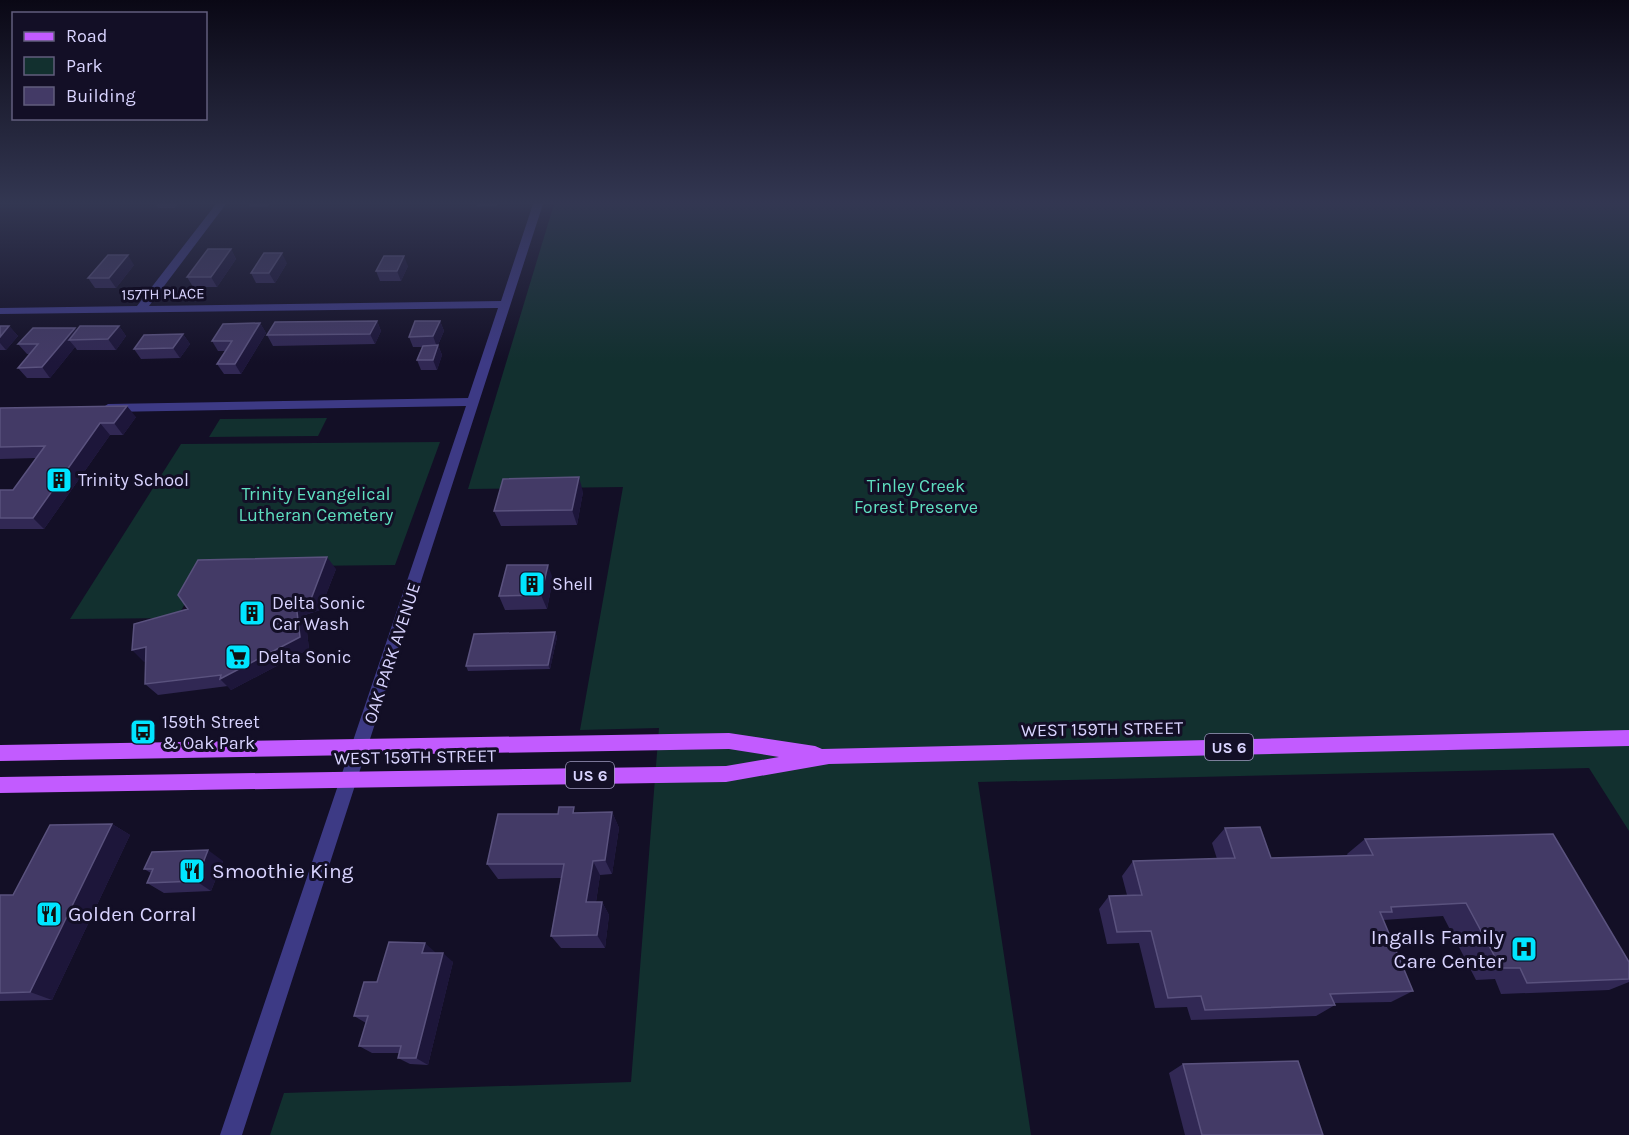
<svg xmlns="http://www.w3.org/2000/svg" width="1629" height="1135" font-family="Karla,sans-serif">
<rect width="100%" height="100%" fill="#130f26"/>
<!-- green -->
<path fill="#12302f" d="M 554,204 L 1629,204 L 1629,831 L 1589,768 L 978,782 L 1031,1135 L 270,1135 L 284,1093 L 631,1082 L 659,728 L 580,730 L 623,487 L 468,489 Z
M 327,418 L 318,436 L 209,437 L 220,419 Z
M 440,442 L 395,565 L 205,567 L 177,618 L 70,619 L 181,444 Z"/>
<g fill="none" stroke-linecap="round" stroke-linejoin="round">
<!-- minor -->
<path fill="#3d3a85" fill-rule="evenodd" d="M 216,204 L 226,204 L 149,306 L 501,301 L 533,204 L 543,204 L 242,1135 L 220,1135 L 466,406 L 108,412 L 102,408 L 108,404 L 468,398 L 498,308 L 0,314 L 0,308 L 137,306 Z"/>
<!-- major -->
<path fill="#c25bff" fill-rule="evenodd" d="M 1629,730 L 1629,746 L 829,764 L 726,782 L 0,793 L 0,777 L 726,766 L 779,757 L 729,749 L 0,761 L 0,745 L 729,733 L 815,746 L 822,749 Z"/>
</g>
<!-- wall -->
<path fill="#312854" d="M 156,204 L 178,204 L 175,208 L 158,208 Z
M 248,204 L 269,204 L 267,207 L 250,207 Z
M 477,204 L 497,204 L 497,206 L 478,207 Z
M 231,249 L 236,259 L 217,287 L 193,287 L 187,277 Z
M 287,263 L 275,283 L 256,283 L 251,273 Z
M 134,265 L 116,288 L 95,288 L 88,278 Z
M 408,266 L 401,281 L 380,281 L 376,271 Z
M 377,321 L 381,331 L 375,344 L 273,346 L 267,335 Z
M 440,321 L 444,331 L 438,345 L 442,355 L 437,370 L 421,370 L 417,360 L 422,347 L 413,347 L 409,337 Z
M 260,323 L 266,333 L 241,374 L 224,374 L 217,364 L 226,351 L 218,351 L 212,341 Z
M 0,326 L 9,326 L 18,336 L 6,350 L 0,350 Z
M 119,326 L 126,336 L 116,350 L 77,350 L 75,347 L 50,378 L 27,378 L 18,368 L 30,354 L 27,354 L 18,344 Z
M 183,334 L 190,344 L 180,358 L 141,359 L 134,349 Z
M 0,408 L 136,417 L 123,435 L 110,435 L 44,529 L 0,529 L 0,490 L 13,490 L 36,458 L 0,459 Z
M 583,492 L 577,525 L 501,526 L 494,511 Z
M 336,569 L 320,610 L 305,615 L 309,649 L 231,690 L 228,686 L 158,695 L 145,684 L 146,661 L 144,662 Z
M 553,579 L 547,609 L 505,610 L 499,596 Z
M 555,632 L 557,637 L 550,669 L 468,671 L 466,666 Z
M 612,812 L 619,828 L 612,874 L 600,875 L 596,902 L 602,902 L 609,915 L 605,948 L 561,948 L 551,936 L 561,878 L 498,879 L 487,864 L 558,814 Z
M 112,824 L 130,835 L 52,1000 L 0,1001 L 0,895 L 13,895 Z
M 1225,828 L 1271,858 L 1348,856 L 1347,854 L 1365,839 L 1629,962 L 1629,982 L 1609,990 L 1501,994 L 1495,979 L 1476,980 L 1443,916 L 1383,920 L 1413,991 L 1391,1002 L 1334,1003 L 1335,1005 L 1316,1016 L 1191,1020 L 1187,1007 L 1155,1008 L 1139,943 L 1107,944 L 1099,909 L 1109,896 L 1127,895 L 1122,876 L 1133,861 L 1217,859 L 1212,843 Z
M 223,861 L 211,891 L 164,893 L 147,883 L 151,873 L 144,869 Z
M 435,952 L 435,953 L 453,962 L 428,1065 L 410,1064 L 398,1058 L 399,1053 L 372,1053 L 359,1046 L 366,1023 L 354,1016 L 377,982 Z
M 1183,1064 L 1323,1135 L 1185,1135 L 1169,1073 Z"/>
<!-- shaded-wall -->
<path fill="#1d163a" d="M 231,249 L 236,259 L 217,287 L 211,277 Z
M 282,253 L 287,263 L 275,283 L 269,273 Z
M 128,255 L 134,265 L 116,288 L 109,278 Z
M 404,256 L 408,266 L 401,281 L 397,271 Z
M 377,321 L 381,331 L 375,344 L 370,334 Z
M 440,321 L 444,331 L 437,347 L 433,336 Z
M 260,323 L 266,333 L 241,374 L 235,364 Z
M 9,326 L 18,336 L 6,350 L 0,343 L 0,337 Z
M 119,326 L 126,336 L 116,350 L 108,339 Z
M 75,328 L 83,338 L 69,340 L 75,347 L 50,378 L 42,367 Z
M 183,334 L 190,344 L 180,358 L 173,348 Z
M 438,345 L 442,355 L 437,370 L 433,360 Z
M 127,406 L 136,417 L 123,435 L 114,423 Z
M 100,423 L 110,435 L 44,529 L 33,518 Z
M 579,477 L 583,492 L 577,525 L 572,510 Z
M 327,557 L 336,569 L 320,610 L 305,615 L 309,649 L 231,690 L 220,679 L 296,603 Z
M 548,565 L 553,579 L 547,609 L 541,595 Z
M 555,632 L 557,637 L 550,669 L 548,665 Z
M 146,647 L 158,658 L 144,662 L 132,650 Z
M 612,812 L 619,828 L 612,874 L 605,860 Z
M 112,824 L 130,835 L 52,1000 L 30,992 Z
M 208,850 L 223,861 L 211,891 L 196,881 Z
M 593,861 L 600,875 L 594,915 L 586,902 Z
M 602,902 L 609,915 L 605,948 L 597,935 Z
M 425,943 L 435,952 L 432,962 L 422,953 Z
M 443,953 L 453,962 L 428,1065 L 416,1058 Z"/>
<!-- building -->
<path fill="#433a66" stroke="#5a527e" stroke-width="1.5" d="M 208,249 L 231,249 L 211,277 L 187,277 Z
M 264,253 L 282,253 L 269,273 L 251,273 Z
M 108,255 L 128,255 L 109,278 L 88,278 Z
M 384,256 L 404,256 L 397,271 L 376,271 Z
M 377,321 L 370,334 L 267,335 L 275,322 Z
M 415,321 L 440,321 L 433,336 L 409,337 Z
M 260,323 L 235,364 L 217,364 L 232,341 L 212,341 L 223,324 Z
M 0,326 L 9,326 L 0,337 Z
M 80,326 L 119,326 L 108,339 L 69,340 Z
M 33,328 L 75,328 L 42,367 L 18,368 L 38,344 L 18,344 Z
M 183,334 L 173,348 L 134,349 L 144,335 Z
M 438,345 L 433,360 L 417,360 L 423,346 Z
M 127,406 L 114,423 L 100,423 L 33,518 L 0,518 L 0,490 L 13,490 L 45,446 L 0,447 L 0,408 Z
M 579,477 L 572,510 L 494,511 L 503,479 Z
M 327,557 L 311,599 L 296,603 L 300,637 L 220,679 L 221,675 L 145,684 L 146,647 L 132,650 L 134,624 L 188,609 L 178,595 L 198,560 Z
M 507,565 L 548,565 L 541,595 L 499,596 Z
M 555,632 L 548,665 L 466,666 L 474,634 Z
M 559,807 L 574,807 L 573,813 L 612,812 L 605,860 L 593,861 L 586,902 L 602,902 L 597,935 L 551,936 L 564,864 L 487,864 L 498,814 L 558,814 Z
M 112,824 L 30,992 L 0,993 L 0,895 L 13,895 L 50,825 Z
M 1260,827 L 1271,858 L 1373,855 L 1365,839 L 1553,834 L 1629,962 L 1629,979 L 1527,983 L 1520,968 L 1501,968 L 1466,903 L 1391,907 L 1392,912 L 1380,912 L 1413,991 L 1330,994 L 1335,1005 L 1205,1010 L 1201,996 L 1168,998 L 1151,931 L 1117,932 L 1109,896 L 1142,895 L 1133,861 L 1235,858 L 1225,828 Z
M 208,850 L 196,881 L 147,883 L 153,869 L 144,869 L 152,852 Z
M 389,942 L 425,943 L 422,953 L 443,953 L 416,1058 L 398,1058 L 401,1046 L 359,1046 L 368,1016 L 354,1016 L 364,982 L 377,982 Z
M 1298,1061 L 1323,1135 L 1202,1135 L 1183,1064 Z"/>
<!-- sky -->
<linearGradient id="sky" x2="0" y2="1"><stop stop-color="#0a0815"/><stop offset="0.56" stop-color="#333752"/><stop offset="1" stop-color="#333752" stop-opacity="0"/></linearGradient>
<rect width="1629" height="363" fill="url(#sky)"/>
<!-- icons -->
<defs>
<g id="building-square" transform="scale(1.35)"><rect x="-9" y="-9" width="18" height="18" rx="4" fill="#00e5ff" stroke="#130f26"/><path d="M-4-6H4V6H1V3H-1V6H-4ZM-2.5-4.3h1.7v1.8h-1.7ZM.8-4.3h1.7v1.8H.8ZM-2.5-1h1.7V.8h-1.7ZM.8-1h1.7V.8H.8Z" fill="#111"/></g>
<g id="supermarket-square" transform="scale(1.35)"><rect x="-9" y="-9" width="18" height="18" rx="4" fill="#00e5ff" stroke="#130f26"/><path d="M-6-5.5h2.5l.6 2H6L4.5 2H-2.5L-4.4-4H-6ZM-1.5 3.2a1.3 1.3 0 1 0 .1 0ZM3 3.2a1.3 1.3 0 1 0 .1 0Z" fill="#111"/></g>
<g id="bus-square" transform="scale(1.35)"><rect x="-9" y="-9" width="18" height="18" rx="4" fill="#00e5ff" stroke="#130f26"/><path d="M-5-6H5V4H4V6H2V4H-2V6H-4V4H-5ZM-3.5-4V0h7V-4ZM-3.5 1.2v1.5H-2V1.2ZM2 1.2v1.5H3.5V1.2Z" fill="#111"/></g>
<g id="restaurant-square" transform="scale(1.35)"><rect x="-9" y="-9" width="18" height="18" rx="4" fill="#00e5ff" stroke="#130f26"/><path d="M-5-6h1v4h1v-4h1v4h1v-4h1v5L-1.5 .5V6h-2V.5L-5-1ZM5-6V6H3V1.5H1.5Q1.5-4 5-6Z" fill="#111"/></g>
<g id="hospital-square" transform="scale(1.35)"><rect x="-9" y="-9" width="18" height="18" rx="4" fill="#00e5ff" stroke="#130f26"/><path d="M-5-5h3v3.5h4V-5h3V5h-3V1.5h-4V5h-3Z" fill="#111"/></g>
</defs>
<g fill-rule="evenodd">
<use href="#building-square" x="59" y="480"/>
<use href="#building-square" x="532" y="584"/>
<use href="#building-square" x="252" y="613"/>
<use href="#supermarket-square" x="238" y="657"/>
<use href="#bus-square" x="143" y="732"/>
<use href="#restaurant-square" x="192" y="871"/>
<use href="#restaurant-square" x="49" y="914"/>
<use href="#hospital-square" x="1524" y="949"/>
</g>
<g text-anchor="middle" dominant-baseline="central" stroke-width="6" stroke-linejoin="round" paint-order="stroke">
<!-- far-street labels -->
<g font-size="15" fill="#d9d4ff" stroke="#130f26">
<text transform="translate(163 294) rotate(-1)">157TH PLACE</text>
</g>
<!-- shield labels -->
<g fill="#130f26" stroke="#9e99be" stroke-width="1.5">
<rect x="1205" y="734" width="48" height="26" rx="4.5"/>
<rect x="566" y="762" width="48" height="26" rx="4.5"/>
</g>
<g font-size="16" font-weight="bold" fill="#d9d4ff">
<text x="1229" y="747">US 6</text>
<text x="590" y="775">US 6</text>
</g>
<!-- poi labels -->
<g font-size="18" fill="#d9d4ff" stroke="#130f26" text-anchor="start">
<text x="78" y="480">Trinity School</text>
<text x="552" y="584">Shell</text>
<text x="272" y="603">Delta Sonic<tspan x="272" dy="21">Car Wash</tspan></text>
<text x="258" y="657">Delta Sonic</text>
<text x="162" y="722">159th Street<tspan x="162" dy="21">&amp; Oak Park</tspan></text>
</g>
<!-- park labels -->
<g font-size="18" fill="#5fe0c0" stroke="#130f26">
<text x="916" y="486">Tinley Creek<tspan x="916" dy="21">Forest Preserve</tspan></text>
<text x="316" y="494">Trinity Evangelical<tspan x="316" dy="21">Lutheran Cemetery</tspan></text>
</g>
<!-- street labels -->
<g font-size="18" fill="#d9d4ff" stroke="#130f26">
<text transform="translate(392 653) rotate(-72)">OAK PARK AVENUE</text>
<text transform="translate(1102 729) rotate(-1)">WEST 159TH STREET</text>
<text transform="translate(415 757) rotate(-1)">WEST 159TH STREET</text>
</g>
<!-- near-poi labels -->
<g font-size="21" fill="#d9d4ff" stroke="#130f26" text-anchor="start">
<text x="212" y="871">Smoothie King</text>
<text x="68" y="914">Golden Corral</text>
<text x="1504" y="937" text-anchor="end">Ingalls Family<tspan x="1504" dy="24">Care Center</tspan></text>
</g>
</g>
<!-- legend -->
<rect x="12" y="12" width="195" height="108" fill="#130f26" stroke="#625e7d" stroke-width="1.5"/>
<rect x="24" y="32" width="30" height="9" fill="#c25bff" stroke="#625e7d" stroke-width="1.5"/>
<text x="66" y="42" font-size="18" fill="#d9d4ff">Road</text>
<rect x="24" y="57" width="30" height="18" fill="#12302f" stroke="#625e7d" stroke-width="1.5"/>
<text x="66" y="72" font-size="18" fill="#d9d4ff">Park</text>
<rect x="24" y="87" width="30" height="18" fill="#433a66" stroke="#625e7d" stroke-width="1.5"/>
<text x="66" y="102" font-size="18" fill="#d9d4ff">Building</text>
</svg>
